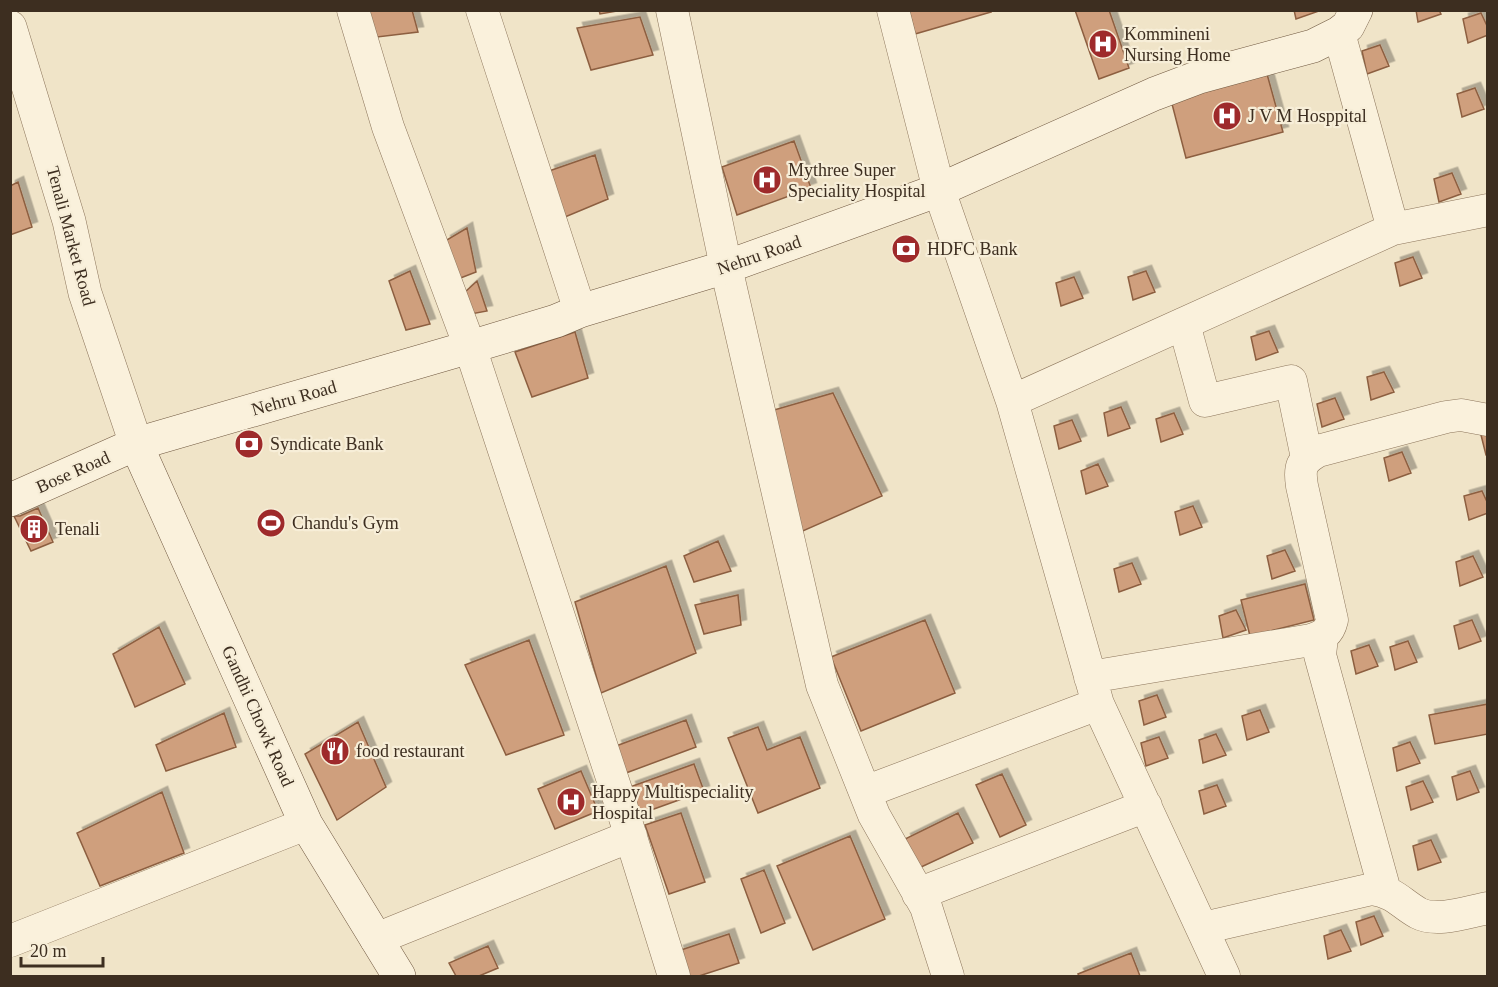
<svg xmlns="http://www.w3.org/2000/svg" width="1498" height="987" font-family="Georgia,serif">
<defs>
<filter id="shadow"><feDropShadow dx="5.5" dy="-5.5" stdDeviation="0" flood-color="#0004"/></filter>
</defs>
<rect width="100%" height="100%" fill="#f0e4c8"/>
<!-- building -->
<path fill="#cf9f7d" stroke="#8d5f41" stroke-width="1.5" filter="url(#shadow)" d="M 372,10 L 412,10 L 418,32 L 377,37 L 365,14 Z
M 599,10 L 623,10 L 600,14 Z
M 909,10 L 990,10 L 991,12 L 915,34 Z
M 1075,10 L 1109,10 L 1129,68 L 1099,79 Z
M 1294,10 L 1318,10 L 1319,11 L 1296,19 Z
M 1416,10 L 1439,10 L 1441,14 L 1418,22 Z
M 1481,13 L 1488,28 L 1488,35 L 1468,43 L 1463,19 Z
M 640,17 L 653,55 L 591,70 L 577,28 Z
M 1380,45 L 1389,66 L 1367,74 L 1362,51 Z
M 1267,74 L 1283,132 L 1186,158 L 1171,100 Z
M 1475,88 L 1484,109 L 1462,117 L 1457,94 Z
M 794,141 L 811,188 L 737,215 L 722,167 Z
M 595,155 L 608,199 L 565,217 L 549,171 Z
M 1452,173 L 1461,194 L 1439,202 L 1434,179 Z
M 18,182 L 32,227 L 10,235 L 10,186 Z
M 467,228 L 476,272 L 458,279 L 445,241 Z
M 1413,257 L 1422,278 L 1400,286 L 1395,263 Z
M 410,271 L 430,324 L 406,330 L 389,281 Z
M 1146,271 L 1155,292 L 1133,300 L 1128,277 Z
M 1074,277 L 1083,298 L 1061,306 L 1056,283 Z
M 477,281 L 487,311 L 471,314 L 465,292 Z
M 1269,331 L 1278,352 L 1256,360 L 1251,337 Z
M 575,332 L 588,378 L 532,397 L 515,352 Z
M 1384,372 L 1394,392 L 1371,400 L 1367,377 Z
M 833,393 L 882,496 L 796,534 L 774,410 Z
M 1335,398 L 1344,419 L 1322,427 L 1317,404 Z
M 1121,407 L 1130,428 L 1108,436 L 1104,413 Z
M 1174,413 L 1183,434 L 1161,442 L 1156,419 Z
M 1072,420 L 1081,441 L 1059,449 L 1054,426 Z
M 1488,425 L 1488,455 L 1486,455 L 1479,427 Z
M 1402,452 L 1411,473 L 1389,481 L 1384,458 Z
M 1098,464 L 1108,486 L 1086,494 L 1081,471 Z
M 1482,491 L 1488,504 L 1488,513 L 1469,520 L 1464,496 Z
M 1193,506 L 1202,527 L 1180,535 L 1175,512 Z
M 38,508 L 53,542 L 31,551 L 14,516 L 20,516 Z
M 718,541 L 731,571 L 694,582 L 684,556 Z
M 1285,550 L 1295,571 L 1272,579 L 1267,556 Z
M 1473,556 L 1483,577 L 1460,586 L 1456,562 Z
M 1132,563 L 1141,584 L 1119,592 L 1114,569 Z
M 666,566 L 696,653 L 601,693 L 575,602 Z
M 1305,584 L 1314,620 L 1250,636 L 1241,600 Z
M 738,595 L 741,625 L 704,634 L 695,605 Z
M 1236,610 L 1246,630 L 1223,638 L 1219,616 Z
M 925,620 L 955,693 L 861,731 L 831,657 Z
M 1472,620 L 1481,641 L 1459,649 L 1454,626 Z
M 159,627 L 185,684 L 135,707 L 113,654 Z
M 529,640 L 564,735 L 506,755 L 465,665 Z
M 1408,641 L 1417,662 L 1395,670 L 1390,647 Z
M 1369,645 L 1378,666 L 1356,674 L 1351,651 Z
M 1157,695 L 1166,717 L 1144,725 L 1139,701 Z
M 1488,704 L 1488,734 L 1435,744 L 1429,715 Z
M 1260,710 L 1269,732 L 1247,740 L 1242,716 Z
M 224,713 L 236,747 L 166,771 L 156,745 Z
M 686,720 L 696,747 L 626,773 L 616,746 Z
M 358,722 L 386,787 L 337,820 L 305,754 Z
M 758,727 L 767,750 L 800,737 L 820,788 L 758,813 L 728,738 Z
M 1216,734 L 1226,755 L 1203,763 L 1199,740 Z
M 1159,737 L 1168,758 L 1146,766 L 1141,743 Z
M 1410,742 L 1420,763 L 1397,771 L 1393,748 Z
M 694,764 L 704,791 L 640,814 L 630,787 Z
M 581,771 L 598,811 L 555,829 L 538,789 Z
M 1470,771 L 1479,792 L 1457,800 L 1452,777 Z
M 1002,774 L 1026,825 L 1000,837 L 976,785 Z
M 1423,781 L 1433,802 L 1411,810 L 1406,787 Z
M 1217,785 L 1226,806 L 1204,814 L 1199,791 Z
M 162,792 L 184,853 L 100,886 L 77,833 Z
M 681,813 L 705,882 L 669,894 L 645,825 Z
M 958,813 L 973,843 L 919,868 L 905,839 Z
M 850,836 L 885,919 L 813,950 L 777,866 Z
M 1431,840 L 1441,862 L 1418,870 L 1413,846 Z
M 764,870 L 785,923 L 761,933 L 741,879 Z
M 1374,916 L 1383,936 L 1361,945 L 1356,922 Z
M 1341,930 L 1351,951 L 1328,959 L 1324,936 Z
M 729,934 L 739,963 L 699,976 L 687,976 L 678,951 Z
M 488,946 L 498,968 L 479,976 L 456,976 L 449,963 Z
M 1131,953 L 1140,976 L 1079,976 L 1078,974 Z"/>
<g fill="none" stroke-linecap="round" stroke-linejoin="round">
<!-- minor casing -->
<g stroke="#8d765c" stroke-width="33">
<path id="minor" d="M 353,10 L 388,127 L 470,347 L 621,805 L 674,976
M 482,10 L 580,311
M 672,10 L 726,267 L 822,685 L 874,815 L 926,907 L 948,976
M 893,10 L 939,190 L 1012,401 L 1098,704 L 1224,976
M 1339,33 L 1393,229
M 1184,324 L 1205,401 L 1291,381 L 1307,458
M 1012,401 L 1393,229 L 1488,210
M 1322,637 L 1320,655 L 1385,891
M 1090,677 L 1311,640 C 1323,636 1329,633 1332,620 L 1302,486 C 1299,467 1301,461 1318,451 L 1446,417 L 1461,415 L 1488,420
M 865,792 L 1098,704
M 918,894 L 1146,806
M 1203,928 L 1372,889 C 1396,893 1399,902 1418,913 C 1437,923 1467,912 1488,908
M 376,939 L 631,836
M 10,941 L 306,824"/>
</g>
<!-- tertiary casing -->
<g stroke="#8d765c" stroke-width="34">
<path id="tertiary" d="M 10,27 L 69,221 L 85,293 L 136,444"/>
</g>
<!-- secondary casing -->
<g stroke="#6f573f" stroke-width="34">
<path id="secondary" d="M 136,444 L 306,824 L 399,976
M 10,500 L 136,444 L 470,347 L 556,321 L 580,311 L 726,267 L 939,190 L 1154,94 L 1199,77 L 1313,46 L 1339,33 L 1348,26 L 1356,10"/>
</g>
<!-- minor -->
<use href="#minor" stroke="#faf1dc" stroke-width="32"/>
<!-- tertiary -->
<use href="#tertiary" stroke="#faf1dc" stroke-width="33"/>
<!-- secondary -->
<use href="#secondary" stroke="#faf1dc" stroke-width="33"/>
</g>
<!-- icons -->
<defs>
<g id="hospital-disc" transform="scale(1.5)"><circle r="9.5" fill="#9e2a2b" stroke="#f7eed8"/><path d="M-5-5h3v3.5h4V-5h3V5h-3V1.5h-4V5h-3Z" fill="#fff"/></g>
<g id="bank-disc" transform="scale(1.5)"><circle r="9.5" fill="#9e2a2b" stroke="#f7eed8"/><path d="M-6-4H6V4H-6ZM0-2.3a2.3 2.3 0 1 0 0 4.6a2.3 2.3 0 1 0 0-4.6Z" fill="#fff"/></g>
<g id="stadium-disc" transform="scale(1.5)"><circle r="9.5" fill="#9e2a2b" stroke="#f7eed8"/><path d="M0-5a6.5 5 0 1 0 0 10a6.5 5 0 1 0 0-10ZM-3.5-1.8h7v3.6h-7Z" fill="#fff"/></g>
<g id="building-disc" transform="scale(1.5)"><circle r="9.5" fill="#9e2a2b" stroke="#f7eed8"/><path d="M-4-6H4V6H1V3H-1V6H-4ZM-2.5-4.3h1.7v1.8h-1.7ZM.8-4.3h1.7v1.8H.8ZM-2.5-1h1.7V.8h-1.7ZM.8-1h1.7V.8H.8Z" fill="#fff"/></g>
<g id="restaurant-disc" transform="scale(1.5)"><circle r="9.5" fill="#9e2a2b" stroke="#f7eed8"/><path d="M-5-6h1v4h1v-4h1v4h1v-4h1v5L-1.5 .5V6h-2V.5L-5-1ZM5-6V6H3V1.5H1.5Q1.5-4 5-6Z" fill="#fff"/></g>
</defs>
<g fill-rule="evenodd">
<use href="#hospital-disc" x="1103" y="44"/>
<use href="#hospital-disc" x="1227" y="116"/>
<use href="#hospital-disc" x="767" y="180"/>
<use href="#bank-disc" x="906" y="249"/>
<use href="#bank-disc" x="249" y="444"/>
<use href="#stadium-disc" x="271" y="523"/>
<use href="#building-disc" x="34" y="529"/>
<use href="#restaurant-disc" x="335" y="751"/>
<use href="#hospital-disc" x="571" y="802"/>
</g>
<g text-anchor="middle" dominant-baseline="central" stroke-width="4.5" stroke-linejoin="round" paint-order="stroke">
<!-- poi labels -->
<g font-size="18" fill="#3d2e20" stroke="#f7eed8" text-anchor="start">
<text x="1124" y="34">Kommineni<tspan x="1124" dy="21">Nursing Home</tspan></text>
<text x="1248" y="116">J V M Hosppital</text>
<text x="788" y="170">Mythree Super<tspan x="788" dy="21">Speciality Hospital</tspan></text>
<text x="927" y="249">HDFC Bank</text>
<text x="270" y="444">Syndicate Bank</text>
<text x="292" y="523">Chandu's Gym</text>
<text x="55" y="529">Tenali</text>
<text x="356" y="751">food restaurant</text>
<text x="592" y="792">Happy Multispeciality<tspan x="592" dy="21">Hospital</tspan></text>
</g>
<!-- street labels -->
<g font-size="18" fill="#3d2e20" stroke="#f7eed8">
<text transform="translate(71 236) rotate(75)">Tenali Market Road</text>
<text transform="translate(759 255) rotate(-19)">Nehru Road</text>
<text transform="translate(294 398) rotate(-16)">Nehru Road</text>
<text transform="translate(73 472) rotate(-24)">Bose Road</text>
<text transform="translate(258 716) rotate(66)">Gandhi Chowk Road</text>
</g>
</g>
<!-- border -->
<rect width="1498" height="987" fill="none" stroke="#3d2e20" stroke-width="24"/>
<!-- scale -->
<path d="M21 957v9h82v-9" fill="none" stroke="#3d2e20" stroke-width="3"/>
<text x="30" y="957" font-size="18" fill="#3d2e20" stroke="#f7eed8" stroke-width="4.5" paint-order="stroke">20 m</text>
</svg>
